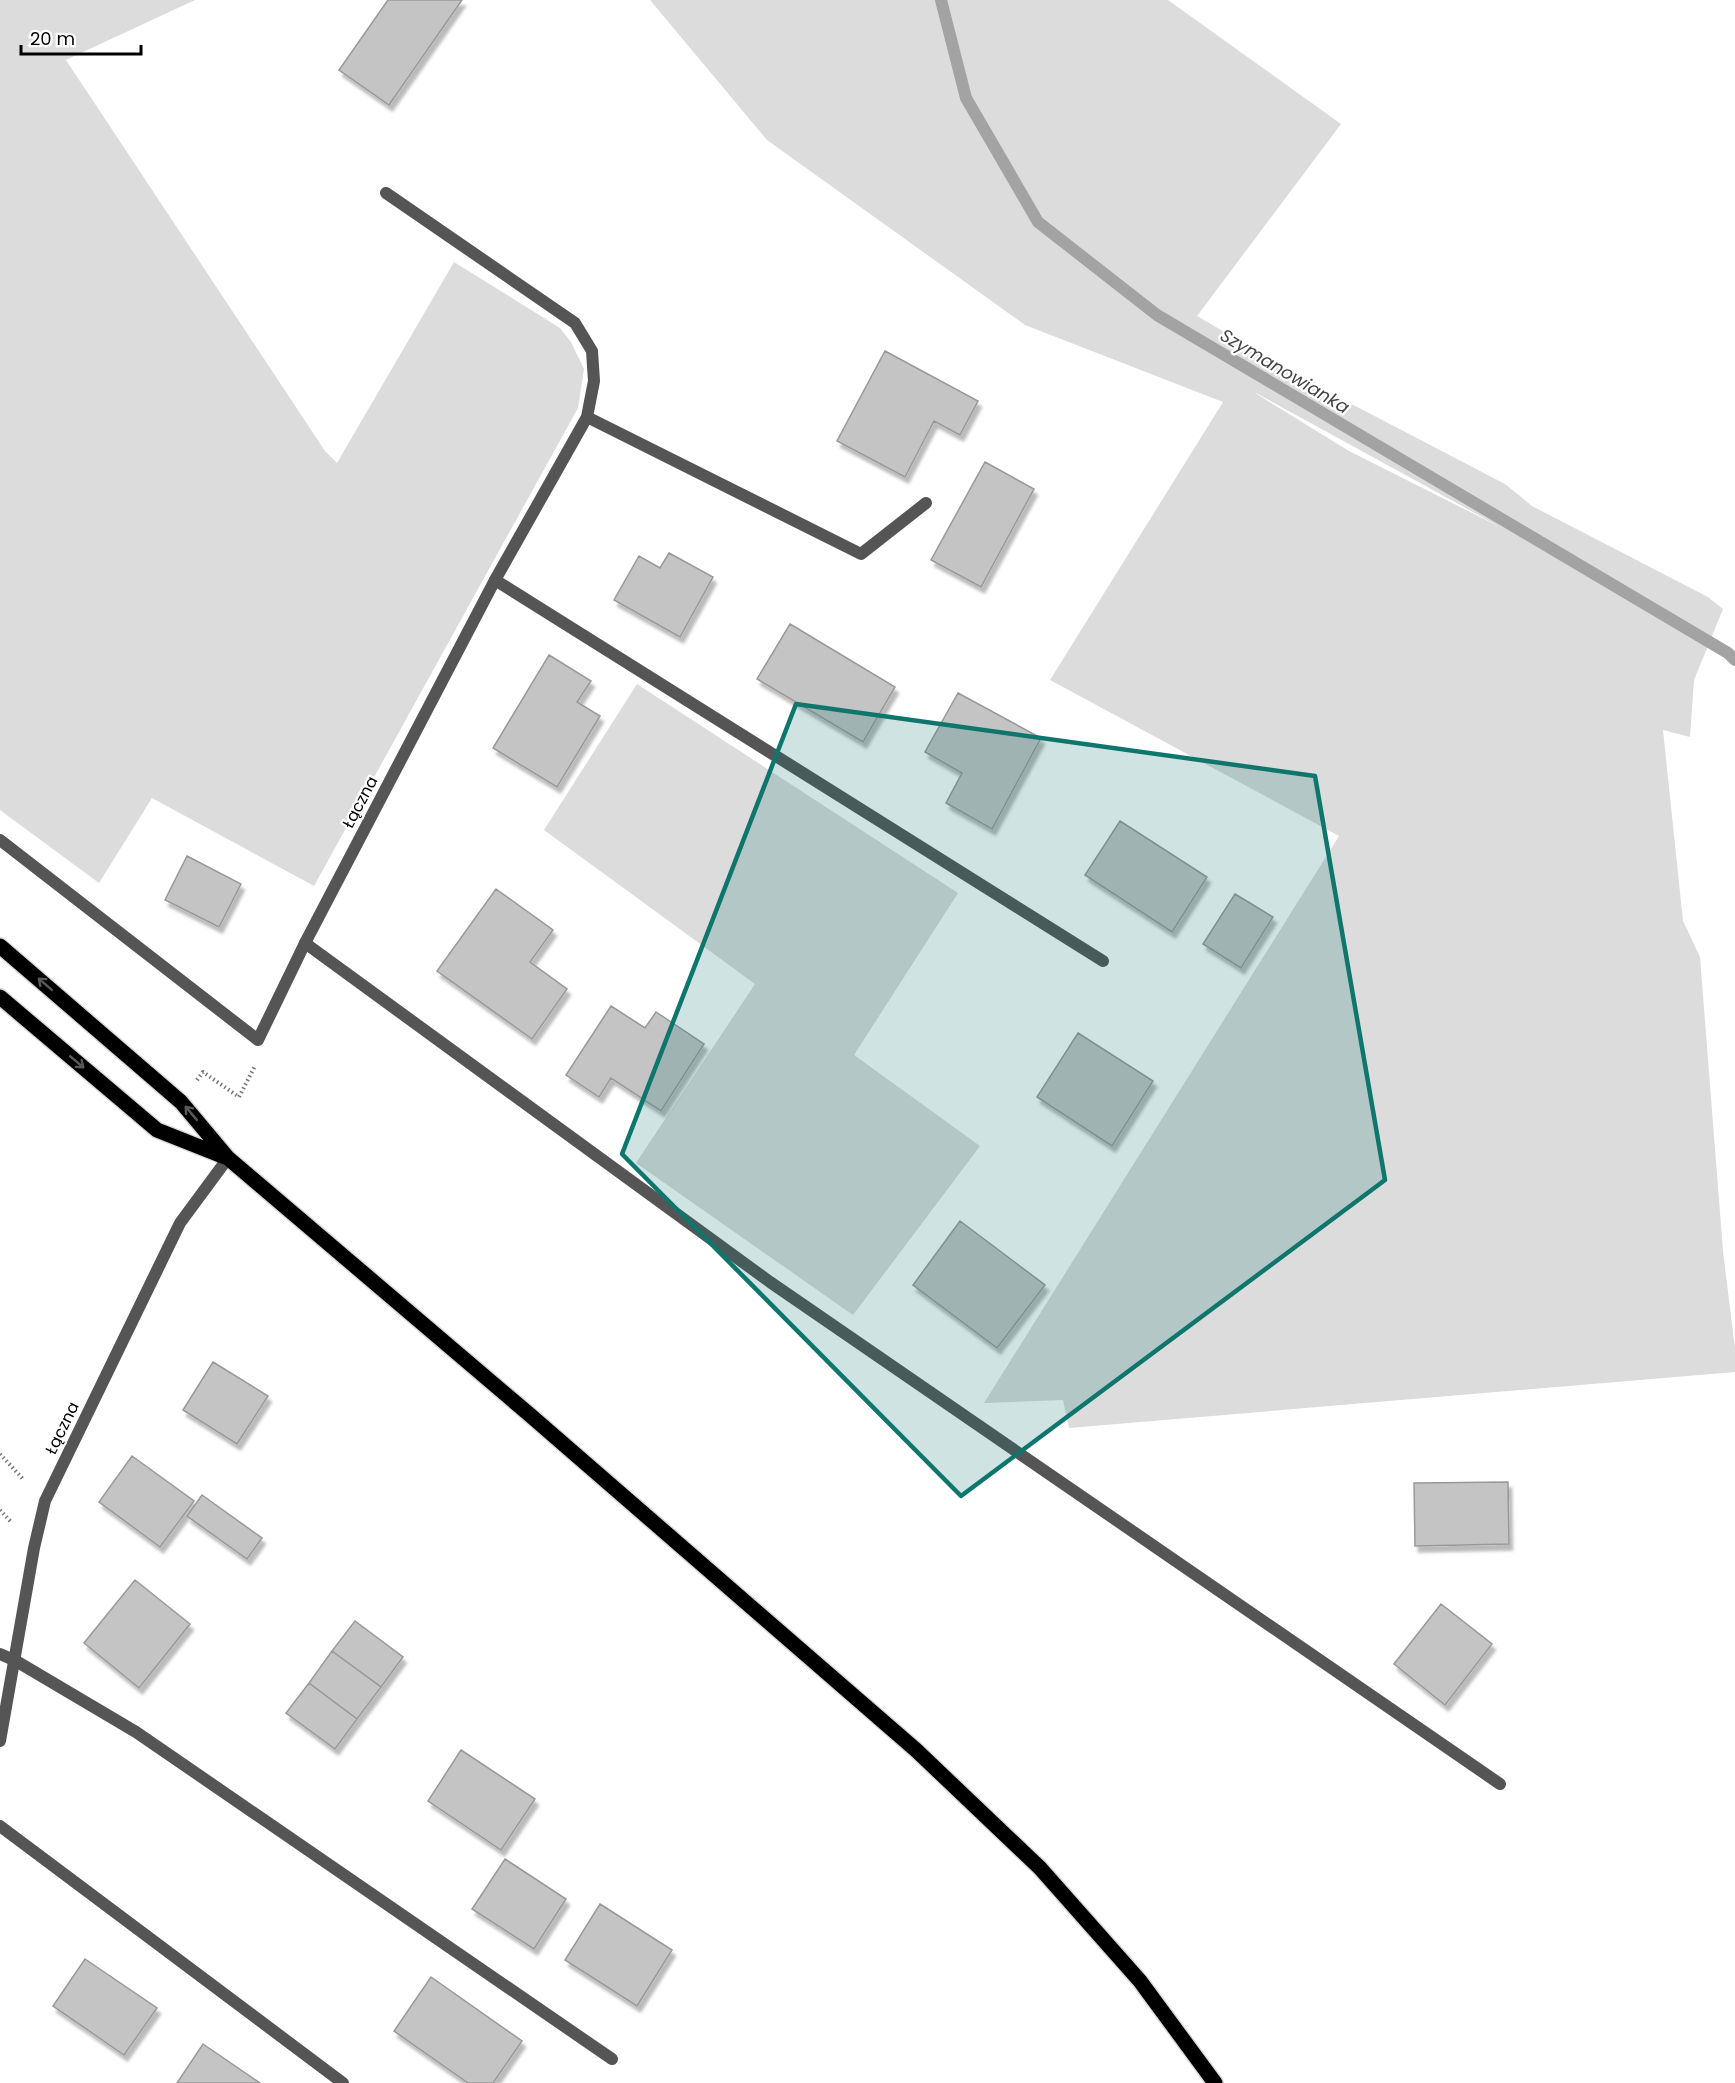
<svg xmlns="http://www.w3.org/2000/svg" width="1735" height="2083" font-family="Poppins,sans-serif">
<defs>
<filter id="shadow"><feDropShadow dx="3.5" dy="6" stdDeviation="1.5" flood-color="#0004"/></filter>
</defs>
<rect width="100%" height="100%" fill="#fff"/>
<!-- green -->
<path fill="#dcdcdc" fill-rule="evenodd" d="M 0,0 L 195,0 L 66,60 L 325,451 L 337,463 L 454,262 L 560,328 L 571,342 L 584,369 L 578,408 L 314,886 L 152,798 L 99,883 L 0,810 Z
M 650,0 L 1168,0 L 1341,124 L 1197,316 L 1317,386 L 1505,484 L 1532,506 L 1708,597 L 1723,609 L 1694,680 L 1690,737 L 1663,730 L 1683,921 L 1700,957 L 1723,1251 L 1735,1349 L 1735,1372 L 1069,1428 L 1063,1400 L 984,1403 L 1339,836 L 1050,680 L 1223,402 L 1025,325 L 767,140 ZM 1255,393 L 1256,393 L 1502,528 L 1349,451 Z
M 637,684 L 958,893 L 854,1055 L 980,1146 L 853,1315 L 636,1163 L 755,984 L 544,830 Z"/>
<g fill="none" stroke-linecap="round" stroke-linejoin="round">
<!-- stream -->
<path stroke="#a3a3a3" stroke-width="12" d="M 941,0 L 966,98 L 1038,222 L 1157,315 L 1728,653 L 1735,660"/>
</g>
<!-- building -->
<path fill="#c4c4c4" stroke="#999" stroke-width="1.5" filter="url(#shadow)" d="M 388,0 L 462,0 L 389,105 L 339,70 Z
M 885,351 L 978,401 L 960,435 L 934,421 L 905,477 L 837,441 Z
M 985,462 L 1034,489 L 981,587 L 931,560 Z
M 669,553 L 713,577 L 680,637 L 614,600 L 639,556 L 660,568 Z
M 790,624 L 895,687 L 863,742 L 757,679 Z
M 549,655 L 591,681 L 577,702 L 600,716 L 557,787 L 493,748 Z
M 958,693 L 1041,738 L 992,829 L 946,803 L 962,773 L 925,752 Z
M 1120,821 L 1207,877 L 1172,932 L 1085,875 Z
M 187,856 L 241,884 L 219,927 L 165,900 Z
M 496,889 L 553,930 L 530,962 L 567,989 L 532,1039 L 437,971 Z
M 1235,894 L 1273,917 L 1241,968 L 1203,944 Z
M 611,1006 L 645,1028 L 656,1012 L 704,1044 L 661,1111 L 611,1078 L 599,1097 L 566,1075 Z
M 1078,1033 L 1153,1081 L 1112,1146 L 1037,1097 Z
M 960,1221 L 1045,1285 L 997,1348 L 913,1285 Z
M 213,1362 L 268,1396 L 237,1444 L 183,1410 Z
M 132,1456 L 194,1501 L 160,1547 L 99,1502 Z
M 1508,1482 L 1509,1544 L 1415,1546 L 1414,1483 Z
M 202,1495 L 262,1538 L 247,1559 L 187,1516 Z
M 135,1580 L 190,1624 L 139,1688 L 84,1643 Z
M 1441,1604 L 1492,1644 L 1445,1705 L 1394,1664 Z
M 355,1621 L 403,1657 L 381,1687 L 332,1651 Z
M 332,1651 L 381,1687 L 357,1719 L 309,1683 Z
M 309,1683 L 357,1719 L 335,1749 L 286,1713 Z
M 461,1750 L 535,1799 L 501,1850 L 428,1801 Z
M 505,1859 L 566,1899 L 534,1949 L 472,1909 Z
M 600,1904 L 672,1950 L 637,2006 L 565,1960 Z
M 85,1959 L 157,2008 L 124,2055 L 53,2006 Z
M 431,1977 L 522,2041 L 493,2083 L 468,2083 L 394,2031 Z
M 203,2044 L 260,2083 L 177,2083 Z"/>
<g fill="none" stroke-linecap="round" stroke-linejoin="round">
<!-- primary casing -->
<g stroke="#dbdbdb" stroke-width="18">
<path id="primary" d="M 0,946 L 181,1102 L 228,1158 L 530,1415 L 916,1750 L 1040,1868 L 1140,1981 L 1215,2083
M 0,997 L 157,1130 L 225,1157"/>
</g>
<!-- path -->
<path stroke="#777" stroke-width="4" stroke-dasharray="1.5 3" stroke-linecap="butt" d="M 197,1080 L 203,1072 L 239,1097 L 255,1066
M 0,1454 L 24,1480
M 0,1510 L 12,1523"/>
<!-- lane -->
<path stroke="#555" stroke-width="12" d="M 386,193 L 575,323 L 592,351 L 594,381 L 587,417 L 495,580 L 1103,961
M 587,417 L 861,554 L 926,503
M 305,943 L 770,1282 L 1500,1784
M 0,1654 L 16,1661 L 136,1732 L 612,2059"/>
<!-- street -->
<path stroke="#555" stroke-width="12" d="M 0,840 L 258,1040 L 305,943 L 495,580
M 0,1741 L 34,1548 L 45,1501 L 180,1223 L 228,1158
M 0,1826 L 343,2083"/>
<!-- primary -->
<use href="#primary" stroke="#000" stroke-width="15"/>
</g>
<!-- one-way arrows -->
<defs><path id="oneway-shaft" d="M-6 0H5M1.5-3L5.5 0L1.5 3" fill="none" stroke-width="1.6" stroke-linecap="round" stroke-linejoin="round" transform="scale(1.5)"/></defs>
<g stroke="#595959">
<use href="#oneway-shaft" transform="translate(45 984) rotate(-139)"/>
<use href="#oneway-shaft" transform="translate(77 1062) rotate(40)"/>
<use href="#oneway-shaft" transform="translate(191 1113) rotate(-130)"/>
</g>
<!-- marked area -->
<path fill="#0f766e" fill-opacity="0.2" stroke="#0f766e" stroke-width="4.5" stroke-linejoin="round" d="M 796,704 L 1315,776 L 1385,1180 L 961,1496 L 622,1154 Z"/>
<g text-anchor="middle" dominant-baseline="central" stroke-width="4.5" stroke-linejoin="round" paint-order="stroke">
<!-- street labels -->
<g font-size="16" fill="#000" stroke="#fff">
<text transform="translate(360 802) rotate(-62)">Łączna</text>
<text transform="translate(62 1428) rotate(-64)">Łączna</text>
</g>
<!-- water labels -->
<g font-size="18" font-style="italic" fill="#444" stroke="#fff">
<text transform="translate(1285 371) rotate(31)">Szymanowianka</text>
</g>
</g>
<!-- scale -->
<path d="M21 45v9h120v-9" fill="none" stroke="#000000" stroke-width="3"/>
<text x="30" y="45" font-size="18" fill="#000000" stroke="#ffffff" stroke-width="4.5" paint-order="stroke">20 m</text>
</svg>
